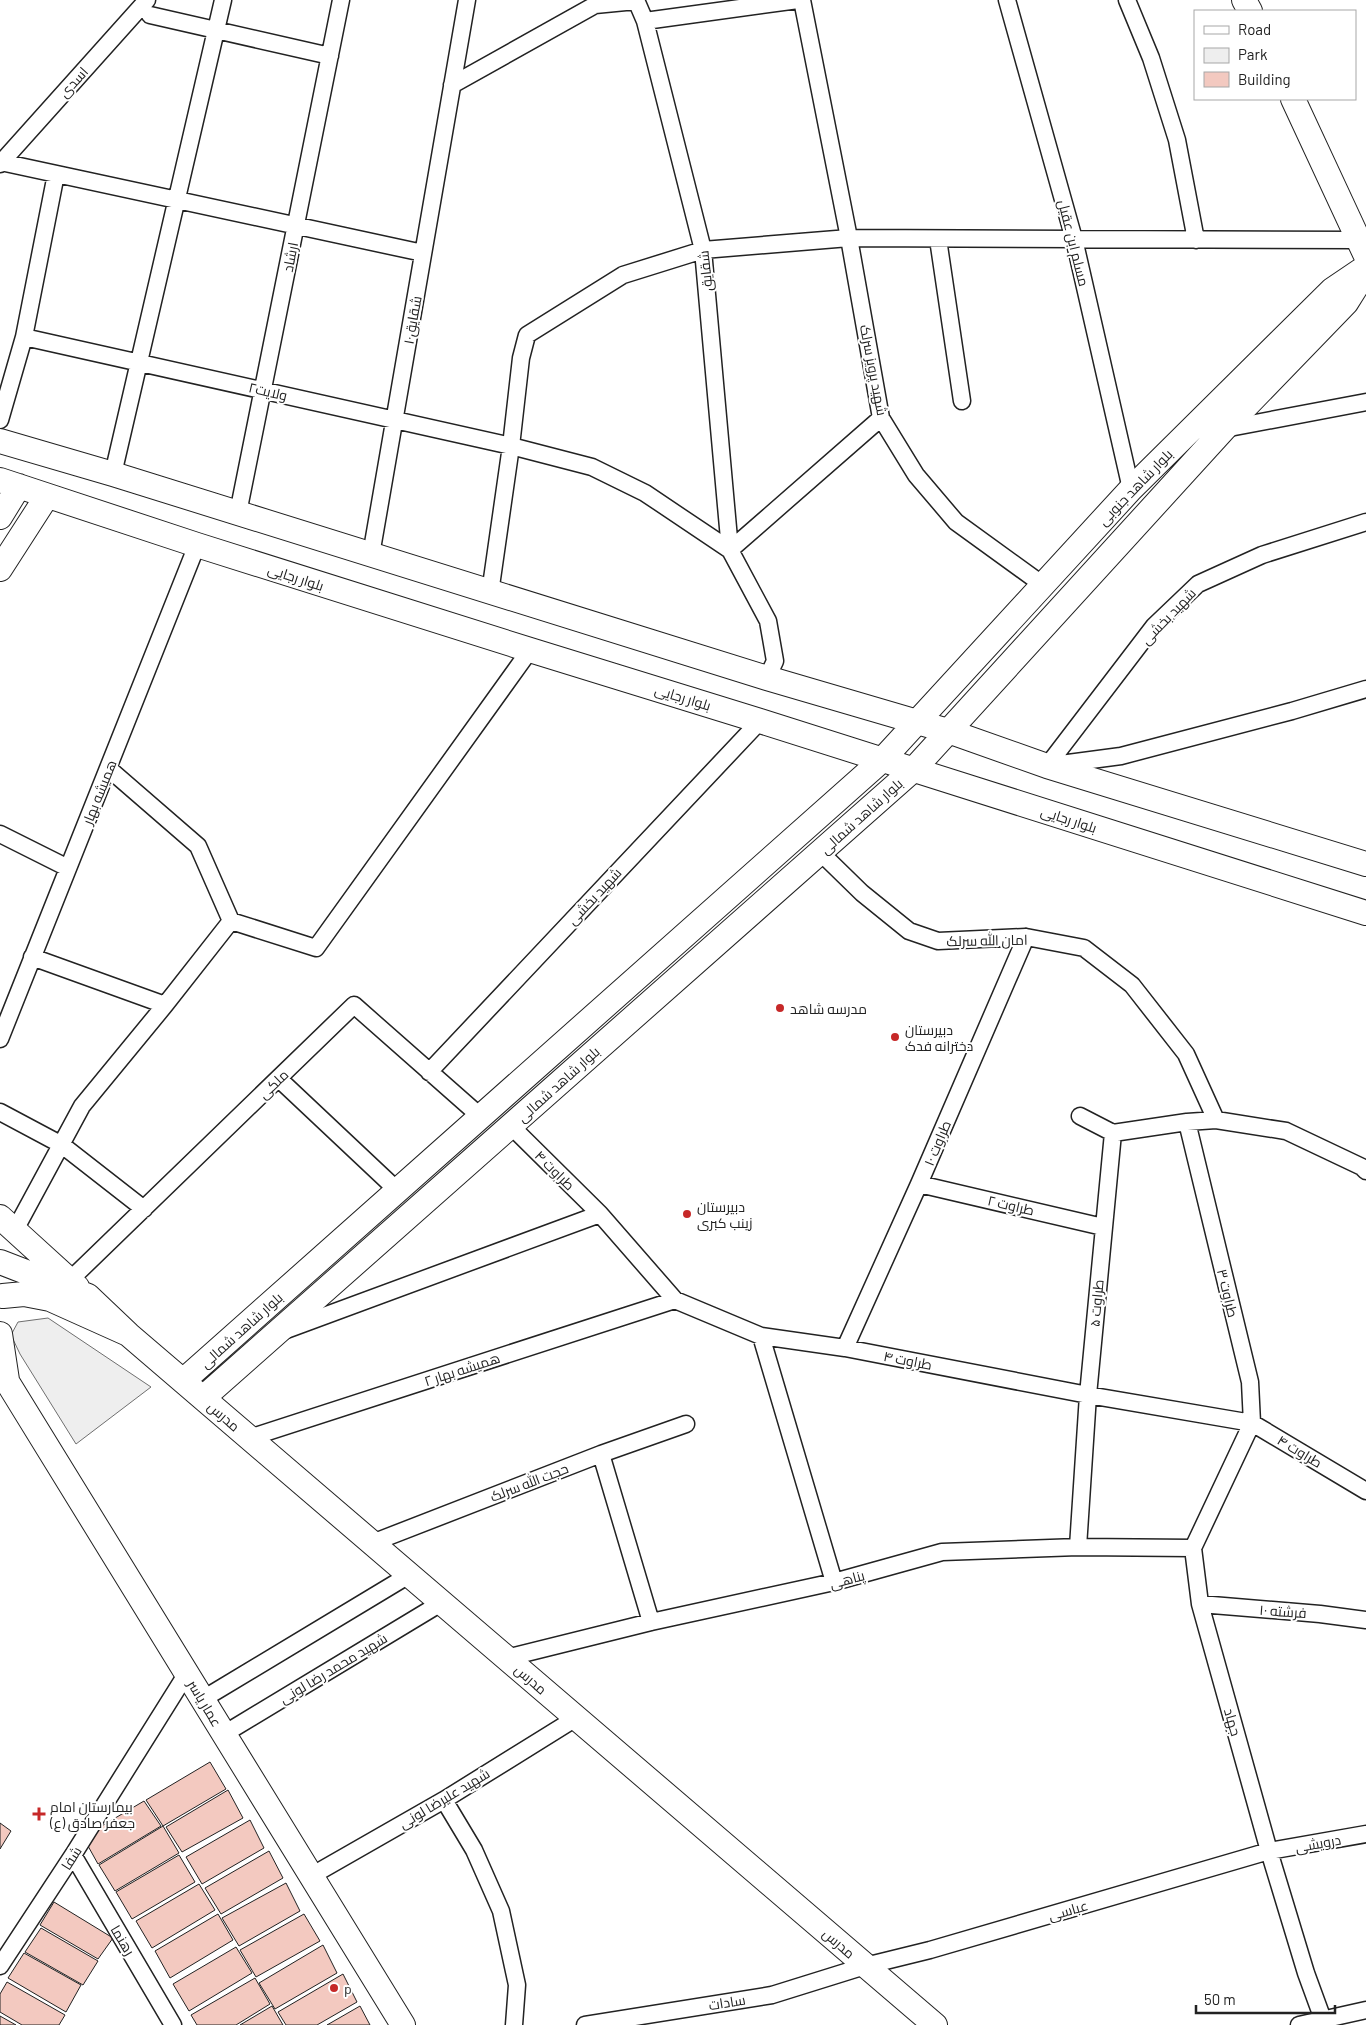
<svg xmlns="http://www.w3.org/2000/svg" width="1366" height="2025" font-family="Barlow,Cairo,sans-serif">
<rect width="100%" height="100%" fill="#fff"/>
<!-- park -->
<path fill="#eee" stroke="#6f6f6f" d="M 48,1318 L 151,1387 L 76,1444 L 20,1354 L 11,1335 L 18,1322 Z"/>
<!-- building -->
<path fill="#f3c9c0" stroke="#222" d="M 210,1762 L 226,1789 L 163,1826 L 146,1800 Z
M 228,1790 L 243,1818 L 182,1852 L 166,1827 Z
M 144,1801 L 161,1826 L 98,1864 L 83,1837 Z
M 250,1820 L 264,1848 L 202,1884 L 186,1857 Z
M 0,1823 L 11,1831 L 0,1849 Z
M 163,1826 L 179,1853 L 115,1891 L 99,1865 Z
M 269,1851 L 283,1878 L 221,1914 L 205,1888 Z
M 179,1855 L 195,1882 L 132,1919 L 116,1892 Z
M 286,1883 L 300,1911 L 239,1946 L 222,1918 Z
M 199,1884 L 215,1910 L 152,1948 L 136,1921 Z
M 54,1902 L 113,1938 L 98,1959 L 40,1925 Z
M 218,1914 L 233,1940 L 170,1978 L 155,1951 Z
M 304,1914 L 320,1941 L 256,1977 L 240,1950 Z
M 41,1928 L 98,1961 L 83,1985 L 25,1952 Z
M 323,1945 L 337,1973 L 275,2009 L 259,1983 Z
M 236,1947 L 252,1973 L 189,2011 L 173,1984 Z
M 24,1953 L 81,1985 L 66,2012 L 8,1978 Z
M 343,1974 L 357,2002 L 317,2025 L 286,2025 L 278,2012 Z
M 255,1978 L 270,2004 L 236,2025 L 197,2025 L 191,2015 Z
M 7,1982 L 65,2015 L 59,2025 L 22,2025 L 0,2012 L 0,1994 Z
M 272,2006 L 283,2025 L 240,2025 Z
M 360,2006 L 370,2025 L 327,2025 Z
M 0,2016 L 16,2025 L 0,2025 Z"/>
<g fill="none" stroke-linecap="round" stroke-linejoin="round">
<!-- street casing -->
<g stroke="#222" stroke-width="19">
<path id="street" d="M 636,0 L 645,21 L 703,250 L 730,550
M 802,0 L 849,238 L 881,418 L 916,475 L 956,522 L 1043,585
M 1007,0 L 1074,239 L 1131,489
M 1127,0 L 1151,58 L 1177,140 L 1196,240
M 150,15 L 330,56
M 645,21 L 798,0
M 452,85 L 595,5 L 636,1
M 1,162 L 423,253
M 0,164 L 147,0
M 938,239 L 962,401
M 24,337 L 511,446 L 592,467 L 645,493 L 730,550 L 768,621 L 775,661 L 767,678
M 0,420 L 24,337 L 56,174
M 1224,429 L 1366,402
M 113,474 L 223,0
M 238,513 L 341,0
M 730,550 L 881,418
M 371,555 L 467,0
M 490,593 L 511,446 L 521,358 L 527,335 L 623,275 L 703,250 L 849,238 L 1358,240
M 1053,765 L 1121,756 L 1292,711 L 1366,689
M 1047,766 L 1154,626 L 1198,584 L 1262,555 L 1366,522
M 0,834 L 68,868
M 820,852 L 862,893 L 909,931 L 938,941 L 1026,937 L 1084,948 L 1132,985 L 1186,1054 L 1216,1120
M 231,921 L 316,948 L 530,650
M 32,957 L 165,1005
M 0,1039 L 197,545
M 429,1072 L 760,721
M 279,1079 L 398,1191
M 0,1112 L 62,1145 L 144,1209
M 1080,1116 L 1113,1133
M 511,1126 L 600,1214 L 675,1300 L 761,1336 L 845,1348 L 1088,1395 L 1252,1423 L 1366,1491
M 919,1184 L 1103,1227
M 15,1230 L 82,1106 L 165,1005 L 231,921 L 198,846 L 108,768
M 70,1280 L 354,1005 L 481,1117
M 286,1330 L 600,1214
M 761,1336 L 834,1582
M 845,1348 L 919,1184 L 1026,937
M 249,1438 L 675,1300
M 601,1454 L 651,1622
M 372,1543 L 601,1454 L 686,1424
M 1078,1547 L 1088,1395 L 1113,1133 L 1187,1122
M 1200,1604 L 1320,1614 L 1366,1620
M 506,1658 L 651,1622 L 834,1582 L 942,1552 L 1078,1547 L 1193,1548
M 203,1699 L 409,1575
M 224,1734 L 441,1603
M 444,1800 L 474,1850 L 501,1911 L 517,1985 L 514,2025
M 73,1855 L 173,2025
M 311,1876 L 444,1800 L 576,1718
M 0,1966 L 73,1855 L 187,1673
M 585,2025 L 772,1995 L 865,1966 L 930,1950 L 1269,1851 L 1366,1834
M 1299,2025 L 1366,2010
M 1325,2025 L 1306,1973 L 1269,1851 L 1200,1604 L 1193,1548 L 1252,1423 L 1250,1382 L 1187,1122 L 1216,1120 L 1286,1131 L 1362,1167 L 1366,1171"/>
</g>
<!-- secondary casing -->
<g stroke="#222" stroke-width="26">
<path id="secondary" d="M 1244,0 L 1250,11
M 1293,99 L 1366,256
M 0,441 L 113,474 L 767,678 L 948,731 L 1047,766 L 1366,864
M 0,480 L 197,545 L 530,650 L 760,721 L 1366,913
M 0,517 L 19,486
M 0,569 L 47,496
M 0,1217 L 77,1287
M 0,1262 L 88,1296 L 128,1334 L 50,1299 L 24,1294 L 3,1296
M 0,1334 L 7,1380
M 128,1334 L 935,2025
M 0,1370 L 403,2025
M 183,1381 L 882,760 L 1131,489 L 1332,290 L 1366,267
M 203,1398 L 913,770 L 1224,429 L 1346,303 L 1366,271"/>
</g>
<!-- street -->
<use href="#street" stroke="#fff" stroke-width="16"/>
<!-- secondary -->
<use href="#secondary" stroke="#fff" stroke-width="24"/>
</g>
<!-- markers -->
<g fill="#c62828" stroke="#fff" stroke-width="2">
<circle cx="780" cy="1008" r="5"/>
<circle cx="895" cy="1037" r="5"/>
<circle cx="687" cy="1214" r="5"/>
<path d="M36.5 1806.5h5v5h5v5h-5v5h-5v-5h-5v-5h5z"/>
<circle cx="334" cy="1988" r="5"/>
</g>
<g text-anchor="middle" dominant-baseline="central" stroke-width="4" stroke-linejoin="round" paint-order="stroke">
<!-- street labels -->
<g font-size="14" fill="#222" stroke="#fff">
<text transform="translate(73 82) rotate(-48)">اسدی</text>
<text transform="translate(1074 243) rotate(76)">مسلم ابن عقیل</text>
<text transform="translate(290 257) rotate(-79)">ارشاد</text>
<text transform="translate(705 271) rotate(-96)">شقایق</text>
<text transform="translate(412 320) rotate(-80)">شقایق۱۰</text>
<text transform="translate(874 370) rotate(79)">شهید پرویز سرلک</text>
<text transform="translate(268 391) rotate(13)">ولایت۲</text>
<text transform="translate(1135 487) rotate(-46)">بلوار شاهد جنوبی</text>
<text transform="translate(296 577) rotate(18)">بلوار رجایی</text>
<text transform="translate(1168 616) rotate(-46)">شهید بخشی</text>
<text transform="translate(683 697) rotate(17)">بلوار رجایی</text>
<text transform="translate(99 792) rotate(-68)">همیشه بهار</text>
<text transform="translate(861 816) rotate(-42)">بلوار شاهد شمالی</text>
<text transform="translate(1069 819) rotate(18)">بلوار رجایی</text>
<text transform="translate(594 896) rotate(-47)">شهید بخشی</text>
<text transform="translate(987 940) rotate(-1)">امان الله سرلک</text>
<text transform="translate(273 1084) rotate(-44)">ملکی</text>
<text transform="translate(558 1084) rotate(-42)">بلوار شاهد شمالی</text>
<text transform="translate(937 1143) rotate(-67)">طراوت ۱۰</text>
<text transform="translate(555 1170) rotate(45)">طراوت ۴</text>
<text transform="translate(1011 1205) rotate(13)">طراوت ۲</text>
<text transform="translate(1228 1293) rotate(76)">طراوت ۳</text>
<text transform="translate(1096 1303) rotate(-85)">طراوت ۵</text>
<text transform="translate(241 1330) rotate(-42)">بلوار شاهد شمالی</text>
<text transform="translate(908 1360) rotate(11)">طراوت ۴</text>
<text transform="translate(462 1369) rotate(-18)">همیشه بهار ۲</text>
<text transform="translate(224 1416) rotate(41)">مدرس</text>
<text transform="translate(1300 1451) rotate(31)">طراوت ۴</text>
<text transform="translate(529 1482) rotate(-21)">حجت الله سرلک</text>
<text transform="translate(847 1579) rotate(-15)">پناهی</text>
<text transform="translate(1283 1611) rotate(4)">فرشته ۱۰</text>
<text transform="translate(333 1668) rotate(-31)">شهید محمد رضا لونی</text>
<text transform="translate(531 1679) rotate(41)">مدرس</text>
<text transform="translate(205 1703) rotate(59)">عمار یاسر</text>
<text transform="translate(1233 1722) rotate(74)">جهاد</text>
<text transform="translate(444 1798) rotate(-31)">شهید علیرضا لونی</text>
<text transform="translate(1318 1843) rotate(-10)">درویشی</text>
<text transform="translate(71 1858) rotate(-57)">شفا</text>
<text transform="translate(1068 1910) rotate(-16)">عباسی</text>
<text transform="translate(123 1940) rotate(59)">رهنما</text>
<text transform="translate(839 1943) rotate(41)">مدرس</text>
<text transform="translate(727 2002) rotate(-9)">سادات</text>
</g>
<!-- poi labels -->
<g font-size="14" fill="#222" stroke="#fff" text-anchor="start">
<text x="790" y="1008">مدرسه شاهد</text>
<text x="905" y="1029">دبیرستان<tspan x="905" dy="16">دخترانه فدک</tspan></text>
<text x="697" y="1206">دبیرستان<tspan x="697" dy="16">زینب کبری</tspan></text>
<text x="50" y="1806">بیمارستان امام<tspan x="50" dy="16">جعفر صادق (ع)</tspan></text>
<text x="344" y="1988">p</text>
</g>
</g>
<!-- legend -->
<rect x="1194" y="10" width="162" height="90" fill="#ffffff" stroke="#a7a7a7"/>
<rect x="1204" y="26" width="25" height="8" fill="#ffffff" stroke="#a7a7a7"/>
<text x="1238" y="35" font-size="15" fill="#222222">Road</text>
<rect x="1204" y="48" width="25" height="15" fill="#eeeeee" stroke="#a7a7a7"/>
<text x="1238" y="60" font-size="15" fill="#222222">Park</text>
<rect x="1204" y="72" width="25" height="15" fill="#f3c9c0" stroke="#a7a7a7"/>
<text x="1238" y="85" font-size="15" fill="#222222">Building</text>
<!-- scale -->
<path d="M1196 2005v8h139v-8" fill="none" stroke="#222222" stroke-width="2.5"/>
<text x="1204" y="2005" font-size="15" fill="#222222" stroke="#ffffff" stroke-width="4" paint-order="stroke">50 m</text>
</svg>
